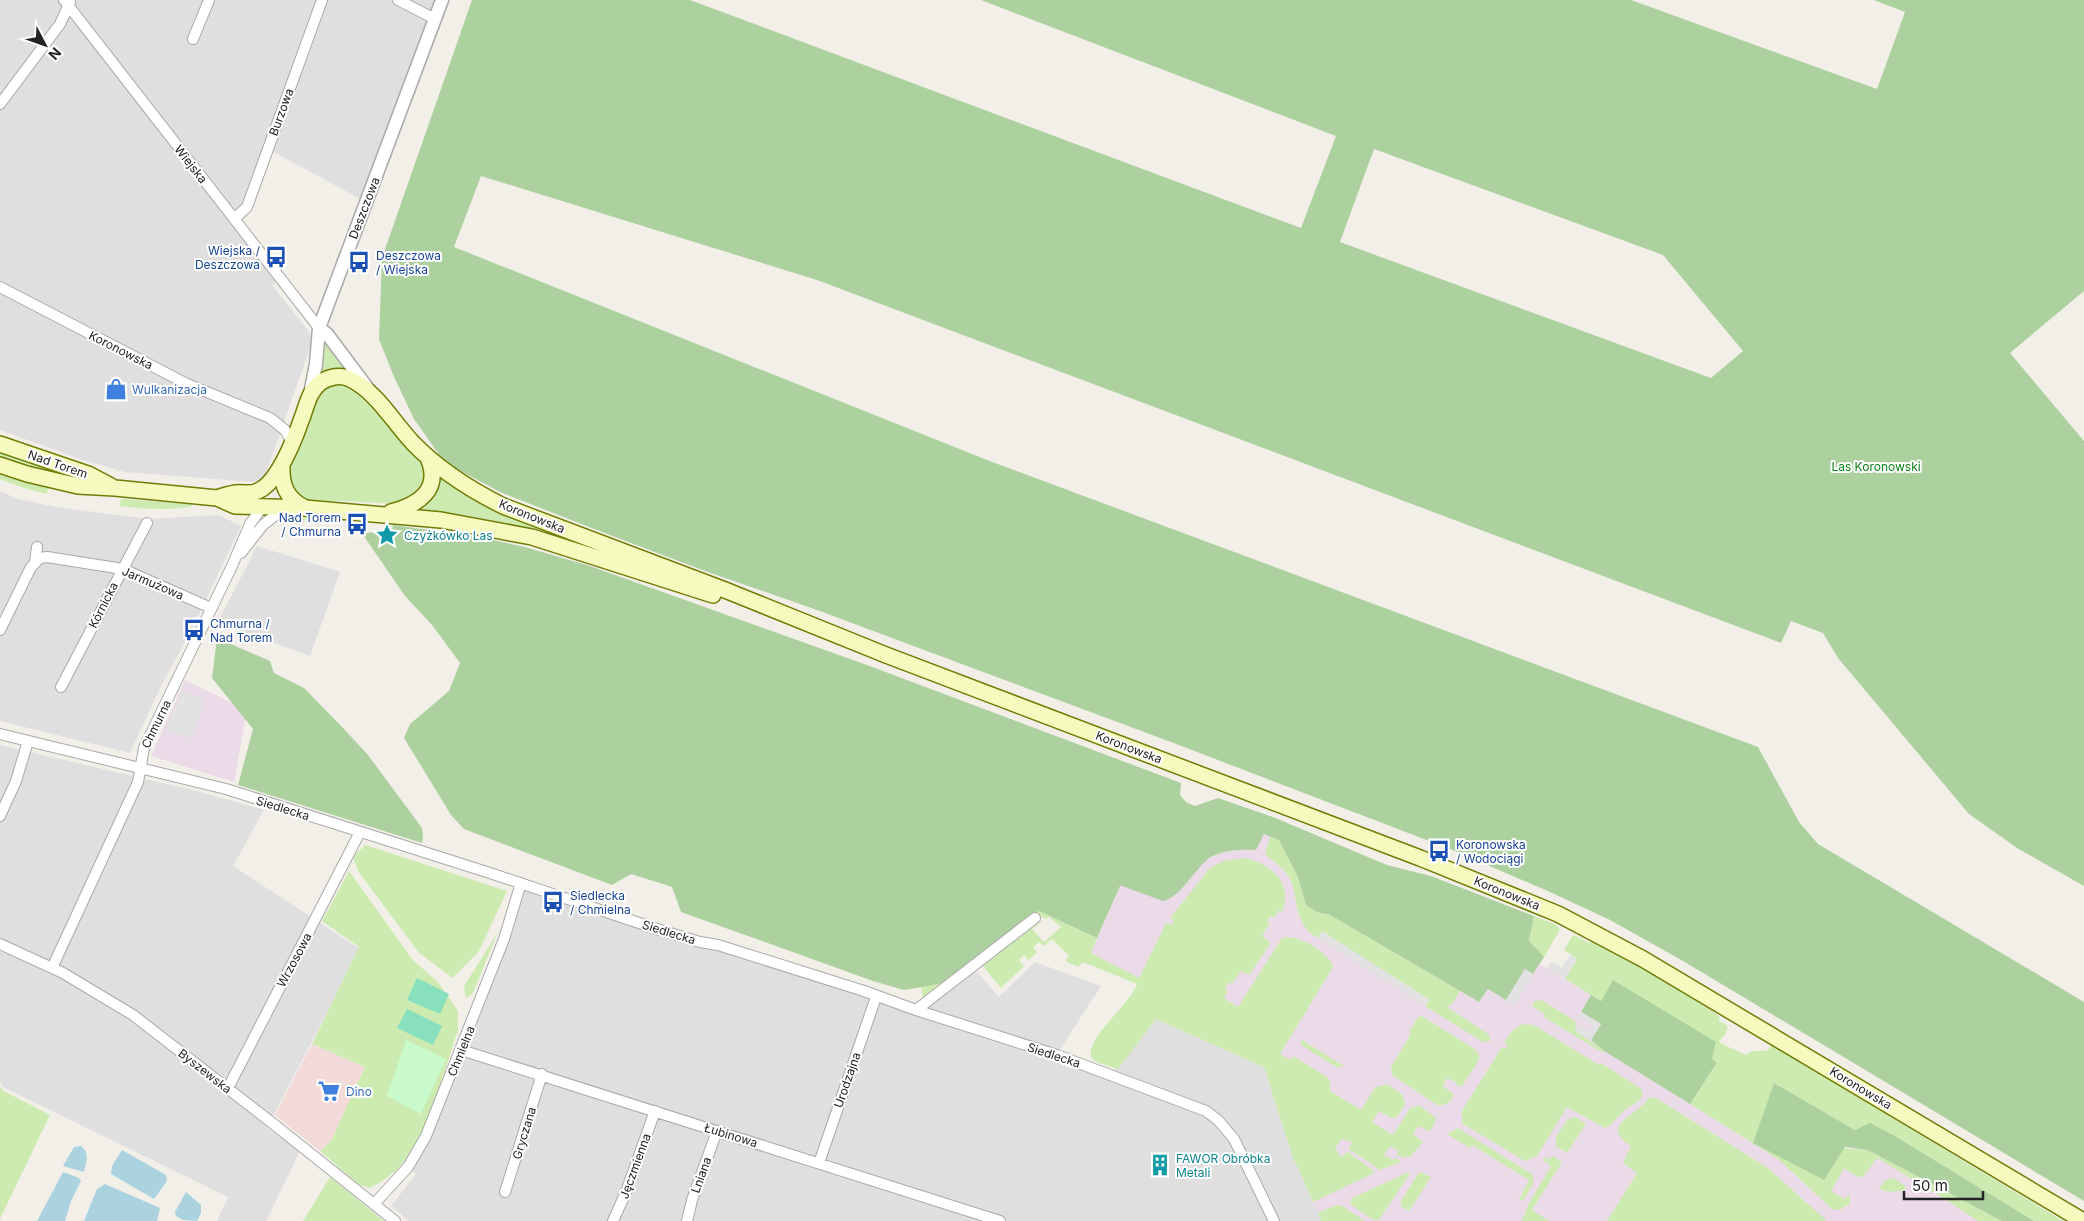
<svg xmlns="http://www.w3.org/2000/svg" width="2084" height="1221" font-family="Inter,sans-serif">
<rect width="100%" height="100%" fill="#f2efe9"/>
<!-- residential -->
<path fill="#e0dfdf" d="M 0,0 L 442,0 L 366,202 L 268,149 L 247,207 L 234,219 L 281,279 L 272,285 L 310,333 L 312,342 L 264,479 L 253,482 L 125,472 L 83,460 L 0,430 Z
M 0,491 L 18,499 L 56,507 L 148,519 L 219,515 L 241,526 L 190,633 L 163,682 L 130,753 L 0,721 Z
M 257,546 L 340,572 L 310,656 L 220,623 L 221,616 Z
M 0,745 L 197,791 L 264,810 L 233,866 L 360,949 L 267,1128 L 300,1151 L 266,1221 L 217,1221 L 228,1197 L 3,1087 L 0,1081 Z
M 521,883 L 916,1010 L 972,966 L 999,997 L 1035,962 L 1101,986 L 1057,1054 L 1110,1073 L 1156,1019 L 1264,1067 L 1292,1155 L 1321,1221 L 409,1221 L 391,1206 L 416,1174 L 408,1167 L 416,1157 Z"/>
<!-- commercial -->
<path fill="#f2dad9" d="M 312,1044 L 365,1067 L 331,1141 L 320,1151 L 275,1115 Z"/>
<!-- industrial -->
<path fill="#ebdbe8" d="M 185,680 L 247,710 L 234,782 L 151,756 Z
M 1264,834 L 1279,840 L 1298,877 L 1306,905 L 1317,912 L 1330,915 L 1342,922 L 1479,1002 L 1488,989 L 1525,969 L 1533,973 L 1540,964 L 1591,995 L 1581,1012 L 1601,1024 L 1591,1040 L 1604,1051 L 1753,1143 L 1868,1150 L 2003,1221 L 1321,1221 L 1292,1155 L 1264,1067 L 1195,1035 L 1126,1006 L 1141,981 L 1090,954 L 1120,886 L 1204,862 L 1216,854 L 1243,849 Z"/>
<!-- grass -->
<path fill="#cdebb0" d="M 324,340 L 349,370 L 321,375 Z
M 333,381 L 354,384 L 420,456 L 428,473 L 421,494 L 398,504 L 342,501 L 315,502 L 300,499 L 285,476 L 314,396 Z
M 0,450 L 92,483 L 0,459 Z
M 0,471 L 49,485 L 47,494 L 24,488 L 0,479 Z
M 437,473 L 628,558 L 417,511 L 416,510 Z
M 121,499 L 191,504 L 192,506 C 168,511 145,509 120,506 Z
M 291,514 L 332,520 L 332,521 L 276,518 Z
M 1270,837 L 1279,840 L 1298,877 L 1306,905 L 1317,912 L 1330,915 L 1460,991 L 1450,1007 L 1448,1005 L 1447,1007 L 1488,1034 L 1490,1037 L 1490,1041 L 1483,1042 L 1425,1006 L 1429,1000 L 1322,932 L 1318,938 C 1294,925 1299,901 1290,879 C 1284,867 1274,863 1265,854 Z
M 365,845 L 507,891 L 479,951 L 453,978 L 419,953 L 358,871 L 353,857 Z
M 1246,858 C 1271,864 1294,884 1282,912 L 1279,910 L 1274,918 L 1271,916 L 1267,921 L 1270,923 L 1262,936 L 1269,941 L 1269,946 L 1249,975 L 1241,971 L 1232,984 L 1229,982 L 1225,988 L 1228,990 L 1224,998 L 1238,1007 L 1282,938 C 1295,932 1331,953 1333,967 L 1280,1054 L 1290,1060 L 1293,1056 L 1327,1077 L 1330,1082 L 1330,1091 L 1361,1110 L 1376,1086 L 1378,1087 L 1387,1084 L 1403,1095 L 1404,1102 L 1406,1103 L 1397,1117 L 1391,1118 L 1379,1111 L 1372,1122 L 1393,1135 L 1411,1107 L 1413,1108 L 1419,1105 L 1436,1118 L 1435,1123 L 1430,1131 L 1418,1126 L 1413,1134 L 1423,1142 L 1410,1157 L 1406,1156 L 1405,1158 L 1397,1155 L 1399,1151 L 1390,1146 L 1384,1155 L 1394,1160 L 1396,1158 L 1401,1162 L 1380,1170 L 1349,1149 L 1352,1142 L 1341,1139 L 1335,1149 L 1341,1157 L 1348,1152 L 1373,1170 L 1374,1173 L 1313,1202 L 1292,1155 L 1264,1067 L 1156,1019 L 1118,1069 L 1096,1062 L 1091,1057 C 1086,1037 1130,1005 1137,984 L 1083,962 L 1078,967 L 1065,961 L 1069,956 L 1052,939 L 1043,946 L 1039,942 L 1033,947 L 1037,952 L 1029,960 L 1024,955 L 1019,960 L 1024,966 L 1001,988 L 981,964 L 1036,919 L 1042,921 L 1032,929 L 1044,942 L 1061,927 L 1049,917 L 1046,919 L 1037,914 L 926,998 L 923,998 L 921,987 L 945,983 L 1039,911 L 1097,938 L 1091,953 L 1139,978 L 1166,923 L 1172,925 L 1174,920 L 1170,918 L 1210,868 L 1223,861 Z
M 349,871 L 413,960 L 438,982 L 458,1011 L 458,1030 L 427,1125 L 416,1145 L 398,1169 L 381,1182 L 369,1188 L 359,1185 L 320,1151 L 331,1141 L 365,1067 L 312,1044 L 359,947 L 322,921 Z
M 1534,916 L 1557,925 L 1560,930 L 1544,957 L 1529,941 Z
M 498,932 L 473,993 L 466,998 L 464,986 Z
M 1573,935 L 1590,943 L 1593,939 L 1704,1005 L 1720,1017 L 1718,1020 L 1728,1026 L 1725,1035 L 1719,1041 L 1722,1044 L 1746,1055 L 1752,1051 L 1766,1051 L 1772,1045 L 2063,1221 L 2034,1221 L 1895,1136 L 1855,1130 L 1774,1083 L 1754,1143 L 1868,1150 L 2002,1221 L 1978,1221 L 1942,1197 L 1877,1158 L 1863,1177 L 1858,1177 L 1844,1168 L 1831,1191 L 1845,1199 L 1849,1194 L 1850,1203 L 1848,1206 L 1846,1205 L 1840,1210 L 1832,1209 L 1778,1159 L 1690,1104 L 1717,1064 L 1614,981 L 1601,1001 L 1565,979 L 1577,959 L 1564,950 Z
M 1537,1000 L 1540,1001 L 1541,1000 L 1574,1020 L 1577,1025 L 1575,1031 L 1604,1051 L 1603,1053 L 1544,1017 L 1545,1014 L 1532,1006 L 1534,1002 Z
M 1422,1016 L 1476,1050 L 1479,1055 L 1479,1060 L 1462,1086 L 1458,1086 L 1454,1081 L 1447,1078 L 1443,1086 L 1454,1095 C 1450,1102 1446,1106 1437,1105 L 1392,1075 L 1391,1067 L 1411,1034 L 1409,1032 L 1418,1017 Z
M 1524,1024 L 1534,1025 L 1599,1065 L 1601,1063 L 1640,1088 C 1642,1091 1643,1091 1642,1095 C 1640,1102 1632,1105 1626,1109 C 1618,1115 1615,1123 1605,1128 L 1567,1107 L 1537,1156 L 1525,1161 L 1463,1124 L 1461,1122 L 1463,1120 L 1461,1115 L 1463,1109 L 1502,1047 L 1505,1049 L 1508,1045 L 1504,1042 C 1510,1034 1514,1027 1524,1024 Z
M 1301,1039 L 1302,1040 L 1344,1066 L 1343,1067 L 1340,1066 L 1338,1068 L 1301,1045 Z
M 0,1086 L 2,1090 L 50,1115 L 0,1219 Z
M 1652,1097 L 1656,1098 L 1768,1168 L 1827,1221 L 1607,1221 L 1637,1173 L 1623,1163 L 1631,1146 C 1603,1128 1628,1118 1643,1105 C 1646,1102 1647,1099 1652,1097 Z
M 1576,1117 L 1586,1124 L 1567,1153 L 1556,1146 L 1556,1137 L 1567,1120 Z
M 1458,1128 L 1533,1175 L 1533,1184 L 1523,1200 L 1519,1200 L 1529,1180 L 1472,1145 L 1470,1148 L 1447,1134 Z
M 1549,1156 L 1547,1160 L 1548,1162 L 1552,1156 L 1562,1162 L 1532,1210 L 1549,1221 L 1522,1221 L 1528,1205 L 1551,1166 L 1542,1160 Z
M 1421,1172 L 1431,1177 L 1409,1211 L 1401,1206 L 1401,1201 L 1418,1174 Z
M 1407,1173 L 1409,1172 L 1409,1175 L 1379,1220 L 1373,1220 L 1350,1204 L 1352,1198 Z
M 330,1177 L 384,1221 L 303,1221 Z
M 1893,1178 L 1904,1185 L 1906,1190 C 1895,1191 1885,1194 1879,1188 L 1886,1180 Z
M 1336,1205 L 1342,1206 L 1365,1221 L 1321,1221 L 1318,1213 Z"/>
<!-- forest -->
<path fill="#add19e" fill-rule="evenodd" d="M 472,0 L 690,0 L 1301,228 L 1336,136 L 981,0 L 1631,0 L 1877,89 L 1905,12 L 1874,0 L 2084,0 L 2084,291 L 2010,353 L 2084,441 L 2084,886 L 2017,848 L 1969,814 L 1838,658 L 1823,633 L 1791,621 L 1781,643 L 817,280 L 481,176 L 454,247 L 987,460 L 1758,747 L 1799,822 L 1818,844 L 2084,1002 L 2084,1201 L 1683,961 L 1610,920 L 1550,892 L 1450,849 L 1171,742 L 817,610 L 705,571 L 594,529 L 500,492 L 457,469 L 440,456 L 414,419 L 394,377 L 379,339 L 382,258 ZM 1374,149 L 1663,255 L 1743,351 L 1711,378 L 1340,242 Z
M 393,525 L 483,538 L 525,547 L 590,566 L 867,665 L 1181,783 L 1180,795 L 1186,802 L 1195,806 L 1218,798 L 1273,817 L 1387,865 L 1431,876 L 1534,916 L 1529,941 L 1544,957 L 1533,974 L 1525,969 L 1506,1000 L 1488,989 L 1479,1002 L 1342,922 L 1330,915 L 1317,912 L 1306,905 L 1298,877 L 1279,840 L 1264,834 L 1256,850 C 1239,849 1224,850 1209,858 C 1195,869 1180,898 1163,901 L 1122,886 L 1120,886 L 1097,938 L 1039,911 L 945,983 L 904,990 L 873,981 L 681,912 L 672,887 L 631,874 L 612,885 L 464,829 L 451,815 L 404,738 L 410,724 L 449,691 L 460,663 L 432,625 L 405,596 L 361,532 L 391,534 Z
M 217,638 L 270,661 L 274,673 L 304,688 L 344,729 L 368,755 L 422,828 L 423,837 L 422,843 L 238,785 L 253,729 L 212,678 Z
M 1613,980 L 1716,1042 L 1712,1059 L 1717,1063 L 1690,1104 L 1604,1051 L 1591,1040 L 1601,1024 L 1581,1012 L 1591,995 L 1601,1001 Z
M 1774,1083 L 1855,1130 L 1870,1123 L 1895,1136 L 2034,1221 L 2002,1221 L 1868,1150 L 1845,1147 L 1824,1180 L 1753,1143 Z"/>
<!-- park -->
<path fill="#c8facc" d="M 406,1040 L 446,1059 L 421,1114 L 387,1096 Z"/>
<!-- pitch -->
<path fill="#88e0be" d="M 417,978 L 449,994 L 440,1014 L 407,1000 Z
M 407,1009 L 442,1026 L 433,1045 L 397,1028 Z"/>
<!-- parking -->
<path fill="#e2e2e2" d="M 182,691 L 204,700 L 192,738 L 166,731 Z
M 1322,931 L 1430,1000 L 1425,1006 L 1318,938 Z
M 1570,954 L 1577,959 L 1565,979 L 1547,968 L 1551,961 L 1562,968 Z
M 1525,969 L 1533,974 L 1514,1005 L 1506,1000 Z
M 1581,1012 L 1601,1024 L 1591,1040 L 1575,1031 L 1576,1024 L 1588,1031 L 1592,1025 L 1578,1016 Z"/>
<!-- water -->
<path fill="#aad3df" d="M 81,1146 C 90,1153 86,1162 84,1172 L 63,1166 L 74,1147 Z
M 122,1150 L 166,1175 L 167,1181 L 154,1199 L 111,1174 L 112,1166 Z
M 63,1172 L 79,1178 L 81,1181 L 71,1201 L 65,1221 L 37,1221 Z
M 105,1184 L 160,1208 L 157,1221 L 84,1221 L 97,1189 Z
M 186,1192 L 201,1205 L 201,1213 L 197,1221 L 183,1220 L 176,1216 L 175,1212 Z"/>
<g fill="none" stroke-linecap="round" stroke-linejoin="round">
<!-- minor casing -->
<g stroke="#a9a9a9" stroke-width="12">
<path id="minor" d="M 64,0 L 319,328
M 398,0 L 435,19
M 193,39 L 209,0
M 0,104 L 60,24 L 70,2
M 234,219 L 247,207 L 322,0
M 0,287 L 185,383 L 270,418 L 285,430 L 292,442
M 241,553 L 263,525 L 284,508
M 35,562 L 37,547
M 0,630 L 31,567 L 40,558 L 47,557 L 123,569 L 211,608
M 61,687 L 147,523
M 0,734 L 226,789 L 490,873 L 660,930 L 700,942 L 718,945 L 864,991 L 916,1010 L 1057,1055 L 1206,1111 L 1218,1120 L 1234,1139 L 1274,1221
M 0,816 L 16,781 L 28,741
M 0,944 L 63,973 L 133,1015 L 271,1122 L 395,1221
M 52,968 L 138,782 L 144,748 L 232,566 L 250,524 L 262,507
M 916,1010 L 1035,918
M 461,1050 L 1000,1221
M 228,1088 L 360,832
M 819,1163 L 876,997
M 505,1192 L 542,1074
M 374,1204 L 408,1167 L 426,1136 L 504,939 L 521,883
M 613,1221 L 626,1192 L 655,1111
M 687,1221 L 692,1200 L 717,1131"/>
</g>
<!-- tertiary casing -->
<g stroke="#a9a9a9" stroke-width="15">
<path id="tertiary" d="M 319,328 L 327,334 L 369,390
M 310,394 L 316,364 L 319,328 L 442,0"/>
</g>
<!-- secondary casing -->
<g stroke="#707d05" stroke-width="18">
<path id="secondary" d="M 0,444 L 88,474 L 111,486
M 282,464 C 281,485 286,498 305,508
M 0,465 L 27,474 L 78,486 L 115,488 L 217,498 L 235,506 L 305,508 L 441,520 L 532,537 L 713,595
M 217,498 C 223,496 230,494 236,493 C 243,492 251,495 258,491 C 278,483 295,438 302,418 C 307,405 309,391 321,382 C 329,377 341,374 350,379 C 377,392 393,422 413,443 C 439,470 469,489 503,506 L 725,590 L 886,655 L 1420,858 L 1558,914 L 1643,959 L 2083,1221
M 391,512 C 418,505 442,490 428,458"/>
</g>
<!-- minor -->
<use href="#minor" stroke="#fff" stroke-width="10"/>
<!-- tertiary -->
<use href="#tertiary" stroke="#fff" stroke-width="12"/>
<!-- secondary -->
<use href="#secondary" stroke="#f7fabf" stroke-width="15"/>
</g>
<!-- icons -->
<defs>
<g id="bus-bare" transform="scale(1.725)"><path d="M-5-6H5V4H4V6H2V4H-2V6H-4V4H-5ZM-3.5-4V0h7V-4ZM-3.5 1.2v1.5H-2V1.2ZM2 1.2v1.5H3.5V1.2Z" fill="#1a4fb4" stroke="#fff" stroke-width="2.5" paint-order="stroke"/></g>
<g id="shop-bare" transform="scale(1.725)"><path d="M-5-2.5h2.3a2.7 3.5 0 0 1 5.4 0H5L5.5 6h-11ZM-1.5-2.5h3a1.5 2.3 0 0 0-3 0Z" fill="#3f7fe0" stroke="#fff" stroke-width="2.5" paint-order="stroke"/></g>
<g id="sight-bare" transform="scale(1.725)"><path d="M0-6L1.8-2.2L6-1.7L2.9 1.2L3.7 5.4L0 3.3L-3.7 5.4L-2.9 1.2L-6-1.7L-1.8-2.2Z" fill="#0f9aa8" stroke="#fff" stroke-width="2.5" paint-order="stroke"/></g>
<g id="supermarket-bare" transform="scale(1.725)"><path d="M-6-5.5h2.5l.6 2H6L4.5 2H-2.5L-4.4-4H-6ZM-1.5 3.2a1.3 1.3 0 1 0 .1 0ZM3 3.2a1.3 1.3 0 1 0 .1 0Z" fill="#3f7fe0" stroke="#fff" stroke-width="2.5" paint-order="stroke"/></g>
<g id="building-bare" transform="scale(1.725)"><path d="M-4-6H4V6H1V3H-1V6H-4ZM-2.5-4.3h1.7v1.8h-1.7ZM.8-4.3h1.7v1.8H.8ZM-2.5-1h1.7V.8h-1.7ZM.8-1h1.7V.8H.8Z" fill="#0f9aa8" stroke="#fff" stroke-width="2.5" paint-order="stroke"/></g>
</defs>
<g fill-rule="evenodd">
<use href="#bus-bare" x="276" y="257"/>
<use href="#bus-bare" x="359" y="262"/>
<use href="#shop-bare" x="116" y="389"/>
<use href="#bus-bare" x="357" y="524"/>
<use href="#sight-bare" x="387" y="535"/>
<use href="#bus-bare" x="194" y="630"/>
<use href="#bus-bare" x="1439" y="851"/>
<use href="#bus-bare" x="553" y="902"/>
<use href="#supermarket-bare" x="329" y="1091"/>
<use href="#building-bare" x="1160" y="1165"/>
</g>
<g text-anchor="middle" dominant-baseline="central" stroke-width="4" stroke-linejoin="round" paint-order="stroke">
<!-- street labels -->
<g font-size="12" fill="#222" stroke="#fff">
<text transform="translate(281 112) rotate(-70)">Burzowa</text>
<text transform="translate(191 164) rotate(52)">Wiejska</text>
<text transform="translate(364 208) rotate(-69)">Deszczowa</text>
<text transform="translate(121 350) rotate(27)">Koronowska</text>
<text transform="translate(58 464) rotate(19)">Nad Torem</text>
<text transform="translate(532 516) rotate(22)">Koronowska</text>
<text transform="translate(153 583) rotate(23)">Jarmużowa</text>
<text transform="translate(103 605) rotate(-63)">Kórnicka</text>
<text transform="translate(156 724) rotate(-64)">Chmurna</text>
<text transform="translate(1129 747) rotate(21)">Koronowska</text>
<text transform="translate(283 808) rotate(17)">Siedlecka</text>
<text transform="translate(1507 893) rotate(22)">Koronowska</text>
<text transform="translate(669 932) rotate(17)">Siedlecka</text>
<text transform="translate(294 960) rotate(-62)">Wrzosowa</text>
<text transform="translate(461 1051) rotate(-68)">Chmielna</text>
<text transform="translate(1054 1055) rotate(18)">Siedlecka</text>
<text transform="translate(205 1071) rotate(38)">Byszewska</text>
<text transform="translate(847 1080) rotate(-71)">Urodzajna</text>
<text transform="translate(1861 1088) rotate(31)">Koronowska</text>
<text transform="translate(524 1133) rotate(-73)">Gryczana</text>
<text transform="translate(731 1135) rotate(17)">Łubinowa</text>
<text transform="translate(635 1166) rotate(-70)">Jęczmienna</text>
<text transform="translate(701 1175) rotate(-70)">Lniana</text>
</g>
<!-- transit labels -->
<g font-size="12" fill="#164399" stroke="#fff" text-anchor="start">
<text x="260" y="250" text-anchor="end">Wiejska /<tspan x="260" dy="14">Deszczowa</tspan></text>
<text x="376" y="255">Deszczowa<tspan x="376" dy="14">/ Wiejska</tspan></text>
<text x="341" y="517" text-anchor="end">Nad Torem<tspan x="341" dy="14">/ Chmurna</tspan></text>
<text x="210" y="623">Chmurna /<tspan x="210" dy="14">Nad Torem</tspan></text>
<text x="1456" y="844">Koronowska<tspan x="1456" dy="14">/ Wodociągi</tspan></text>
<text x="570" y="895">Siedlecka<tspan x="570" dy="14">/ Chmielna</tspan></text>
</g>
<!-- shop labels -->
<g font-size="12" fill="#366cbe" stroke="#fff" text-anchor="start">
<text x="132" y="389">Wulkanizacja</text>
<text x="346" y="1091">Dino</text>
</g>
<!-- park labels -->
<g font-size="12" fill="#0c8416" stroke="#fff">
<text x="1876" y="466">Las Koronowski</text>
</g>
<!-- culture labels -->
<g font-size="12" fill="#0d838f" stroke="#fff" text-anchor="start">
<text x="404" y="535">Czyżkówko Las</text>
<text x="1176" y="1158">FAWOR Obróbka<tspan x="1176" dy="14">Metali</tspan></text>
</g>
</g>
<!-- north arrow -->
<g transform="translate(45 45) rotate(131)" stroke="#ffffff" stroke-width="4" paint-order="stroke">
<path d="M0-4L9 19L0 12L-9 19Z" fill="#222222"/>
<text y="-8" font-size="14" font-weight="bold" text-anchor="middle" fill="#222222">N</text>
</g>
<!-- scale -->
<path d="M1904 1191v8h79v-8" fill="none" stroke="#222222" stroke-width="2.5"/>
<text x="1912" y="1191" font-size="15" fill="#222222" stroke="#ffffff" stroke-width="4" paint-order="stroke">50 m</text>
</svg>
